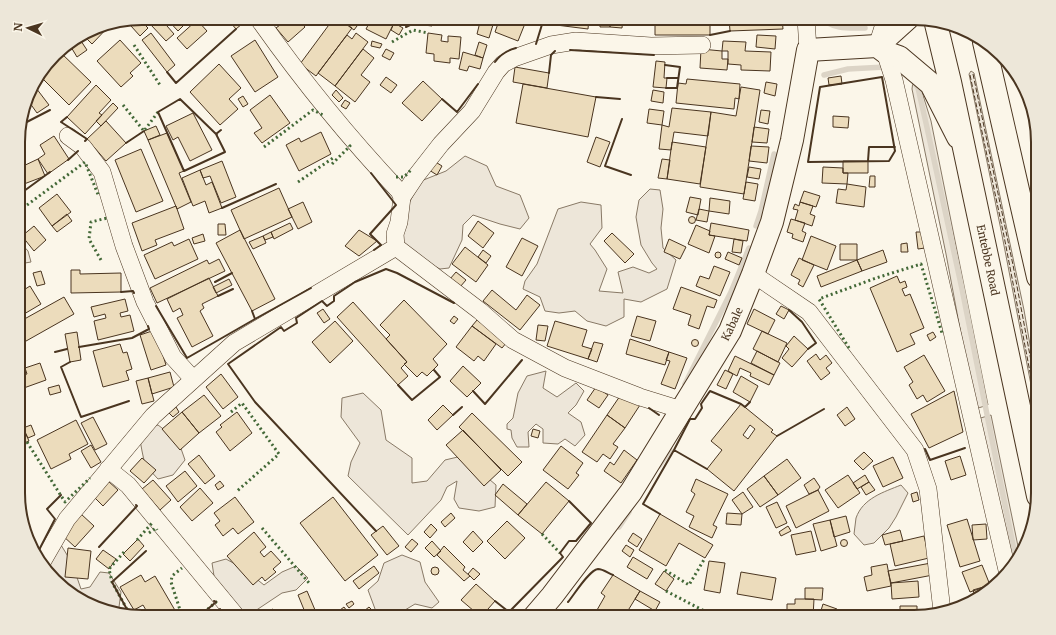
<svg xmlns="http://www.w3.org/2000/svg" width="1056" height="635" font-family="Merriweather,serif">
<rect width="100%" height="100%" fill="#fbf6e9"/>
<!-- green -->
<path fill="#ede6d9" stroke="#887966" d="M 971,71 L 974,73 L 1024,310 L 1038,391 L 1038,421 L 1001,230 L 969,74 Z
M 913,81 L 922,92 L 931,121 L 988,405 L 975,409 L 946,254 L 912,89 Z
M 465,156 L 487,166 L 496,186 L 520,195 L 529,218 L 520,229 L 500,224 L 473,215 L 463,225 L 462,240 L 449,268 L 440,269 L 419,259 L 403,244 L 401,231 L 409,203 L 421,181 L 446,171 Z
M 650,189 L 660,190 L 663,209 L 661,228 L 663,248 L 676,260 L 667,289 L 641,302 L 624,299 L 624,317 L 606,326 L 587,321 L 575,311 L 559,313 L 545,311 L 540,297 L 523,289 L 525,281 L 537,264 L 558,209 L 581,202 L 601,205 L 602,228 L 590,244 L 595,250 L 607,269 L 599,291 L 623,293 L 618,272 L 633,267 L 649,273 L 657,269 L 652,263 L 641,245 L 636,217 L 639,200 Z
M 19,241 L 28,251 L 31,262 L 19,264 Z
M 546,371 L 543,388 L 557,397 L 576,383 L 584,391 L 576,405 L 568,413 L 581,422 L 585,435 L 575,446 L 565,439 L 558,444 L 543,443 L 543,429 L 536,424 L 528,432 L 529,447 L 517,447 L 512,438 L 511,430 L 507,429 L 507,424 L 513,418 L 518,393 L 527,376 Z
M 363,393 L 381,410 L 386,440 L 412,458 L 412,483 L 427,481 L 445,460 L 462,456 L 496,485 L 495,507 L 479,511 L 459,508 L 454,499 L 457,481 L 447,487 L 441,500 L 408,535 L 348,476 L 351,462 L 360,443 L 341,417 L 342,398 Z
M 991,415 L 1020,556 L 1010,566 L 977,419 Z
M 158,425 L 178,440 L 185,460 L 173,475 L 158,479 L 145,465 L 142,451 L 140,440 L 147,428 Z
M 901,485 L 908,493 L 896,517 L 889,528 L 874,543 L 864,545 L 854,534 C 855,529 855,523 856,518 C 863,498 884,492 901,485 Z
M 61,545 L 72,563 L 81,589 L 90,587 L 100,572 L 109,573 L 121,592 L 119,607 L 121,611 L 80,600 L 40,563 Z
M 402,555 L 420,562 L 425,582 L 439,602 L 432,608 L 415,604 L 400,613 L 397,617 L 378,617 L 368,590 L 378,581 L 384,563 Z
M 226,559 L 244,569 L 264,585 L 282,572 L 296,566 L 308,578 L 296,590 L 282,593 L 252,613 L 241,613 L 214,576 L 212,563 Z"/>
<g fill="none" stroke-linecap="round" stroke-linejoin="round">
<!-- stream -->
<path stroke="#dcd4c6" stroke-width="5.5" d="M 823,18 C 832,30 851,28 865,28
M 824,75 L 848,69 L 885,67
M 913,80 L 918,88 L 926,123 L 962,289 L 1016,560
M 1029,107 L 1038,148
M 756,226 L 761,211 L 774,154
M 685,384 L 731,292 L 749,248
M 659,466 L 670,450
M 619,527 L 629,512
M 518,617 L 522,613"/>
</g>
<!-- building -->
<path fill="#ecdcbc" stroke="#4a3520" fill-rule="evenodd" d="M 160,18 L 174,34 L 166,41 L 151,25 Z
M 166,18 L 191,18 L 178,31 Z
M 235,18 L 249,18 L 236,29 L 230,22 Z
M 280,18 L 297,18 L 305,27 L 288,42 L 276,28 L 284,22 Z
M 334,18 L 338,18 L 352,28 L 316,76 L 300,64 Z
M 340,18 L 363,18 L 354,30 L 339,19 Z
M 372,18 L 389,18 L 389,19 L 394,23 L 386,39 L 366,29 Z
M 425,18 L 432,18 L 432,26 L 424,25 Z
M 458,18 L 479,18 L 477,23 Z
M 481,18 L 495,18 L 489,38 L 477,34 Z
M 500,18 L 518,18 L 526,21 L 518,41 L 495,32 Z
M 556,18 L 589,18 L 588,29 L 556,25 Z
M 600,18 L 610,18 L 610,27 L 600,27 Z
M 610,18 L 623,18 L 622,28 L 610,27 Z
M 623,18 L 636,18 L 636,25 L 623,24 Z
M 673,18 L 710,18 L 710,35 L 655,35 L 655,19 L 673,19 Z
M 729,18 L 782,18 L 783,29 L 730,31 Z
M 139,19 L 148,28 L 140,36 L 131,26 Z
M 197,20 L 207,31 L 187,49 L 177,38 Z
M 394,23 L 403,28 L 399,35 L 391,30 Z
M 111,24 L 92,44 L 83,35 L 95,27 Z
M 151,33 L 175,65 L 167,72 L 142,40 Z
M 356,33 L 368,42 L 335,86 L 318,73 L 347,35 L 352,39 Z
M 428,33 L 442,35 L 441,41 L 448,42 L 448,36 L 461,37 L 459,59 L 450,58 L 450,63 L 434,61 L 434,54 L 426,53 Z
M 757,35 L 776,36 L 775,49 L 756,47 Z
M 120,40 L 141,63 L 130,73 L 133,76 L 121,87 L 97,61 Z
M 255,40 L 278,77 L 255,92 L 231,56 Z
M 81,41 L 87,50 L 77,57 L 71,47 Z
M 372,41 L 382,44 L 380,48 L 371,46 Z
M 723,41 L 746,42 L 745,51 L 771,52 L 770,71 L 741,70 L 741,65 L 728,64 L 728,51 L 722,51 Z
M 479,42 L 487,45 L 483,58 L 475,55 Z
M 363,49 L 374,58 L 361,75 L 370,82 L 355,102 L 335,86 Z
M 386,49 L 394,53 L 390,60 L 382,56 Z
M 701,49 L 722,51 L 722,59 L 728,59 L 727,70 L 700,68 Z
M 59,51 L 91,82 L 69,105 L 40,76 Z
M 463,52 L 483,58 L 480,69 L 469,66 L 467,71 L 459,69 Z
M 656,61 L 665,62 L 664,78 L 667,78 L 666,88 L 653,87 Z
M 219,64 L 241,88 L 229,99 L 238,109 L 220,125 L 190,92 Z
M 515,67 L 549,73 L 547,88 L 513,82 Z
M 841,76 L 842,84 L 829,85 L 828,78 Z
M 386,77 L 397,85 L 391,93 L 380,85 Z
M 687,79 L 740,84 L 739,99 L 735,98 L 734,109 L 676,103 L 678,83 L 686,84 Z
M 423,81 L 442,99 L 422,121 L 402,103 Z
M 766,82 L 777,84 L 775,96 L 764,93 Z
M 33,84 L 49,105 L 37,113 L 27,99 L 31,87 Z
M 523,84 L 596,97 L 588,137 L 516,123 Z
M 96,85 L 111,100 L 99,113 L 102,115 L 85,134 L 67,117 Z
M 741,87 L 760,90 L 744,194 L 700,187 L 711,112 L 736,116 Z
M 336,90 L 343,98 L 339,102 L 332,95 Z
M 653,90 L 664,92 L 663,103 L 651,101 Z
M 270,95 L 290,123 L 262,143 L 254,133 L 262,128 L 250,110 Z
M 243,96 L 248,104 L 243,107 L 238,99 Z
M 345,100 L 350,103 L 346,109 L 341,106 Z
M 113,103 L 118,108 L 101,126 L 96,121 Z
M 672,108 L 711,112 L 708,136 L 674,132 L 671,150 L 659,149 L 662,125 L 669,127 Z
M 649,109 L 664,111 L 662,125 L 647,123 Z
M 761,110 L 770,111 L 768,124 L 759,122 Z
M 193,113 L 212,150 L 190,161 L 178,137 L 173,140 L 166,126 Z
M 833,116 L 849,117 L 848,128 L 833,127 Z
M 106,121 L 126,143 L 106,161 L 87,139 Z
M 156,126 L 160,135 L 148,140 L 144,131 Z
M 754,127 L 769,129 L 767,143 L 752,142 Z
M 321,132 L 331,154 L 299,171 L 286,145 L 299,138 L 301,142 Z
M 167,133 L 184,171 L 179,173 L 191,202 L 177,209 L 148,140 Z
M 54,136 L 69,159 L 48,174 L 38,159 L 45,154 L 40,145 Z
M 596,137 L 610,142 L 600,167 L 587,162 Z
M 672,142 L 706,147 L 700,184 L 667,179 Z
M 751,146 L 769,147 L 767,163 L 749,161 Z
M 141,149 L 163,201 L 136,212 L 115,160 Z
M 38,159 L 45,176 L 24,184 L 19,172 L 19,168 Z
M 662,159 L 670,160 L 667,179 L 658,178 Z
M 222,161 L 236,197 L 221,203 L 210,176 L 203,178 L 200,170 Z
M 434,161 L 442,166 L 437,175 L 429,170 Z
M 843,161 L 868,161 L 868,173 L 843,173 Z
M 749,167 L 761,169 L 759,179 L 747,177 Z
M 823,167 L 843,168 L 843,173 L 848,173 L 847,184 L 822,183 Z
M 200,170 L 206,185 L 212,182 L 222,208 L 209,213 L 205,201 L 193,206 L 182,178 Z
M 870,176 L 875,176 L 875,187 L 869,187 Z
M 746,182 L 758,184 L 755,201 L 743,199 Z
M 847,184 L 866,187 L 864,207 L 836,203 L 838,189 L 846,190 Z
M 19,185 L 24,191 L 19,195 Z
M 279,188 L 292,217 L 244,239 L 231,210 Z
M 804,191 L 820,196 L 816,207 L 800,202 Z
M 57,194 L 71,212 L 52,226 L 39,208 Z
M 690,197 L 701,199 L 698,215 L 686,212 Z
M 710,198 L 730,201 L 729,214 L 709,211 Z
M 303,202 L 312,222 L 298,229 L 288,209 Z
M 800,202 L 813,206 L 810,214 L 815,216 L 812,226 L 795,220 L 798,210 L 793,209 L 795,204 L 799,206 Z
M 176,206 L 184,229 L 155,240 L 157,245 L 142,251 L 132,223 Z
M 699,209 L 709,211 L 707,222 L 696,220 Z
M 67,214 L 72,221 L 57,232 L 52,226 Z
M688.5 220a3.5 3.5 0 1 1 7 0a3.5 3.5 0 1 1-7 0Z
M 791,219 L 805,223 L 802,231 L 806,233 L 803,242 L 792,238 L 793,234 L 787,232 Z
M 478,221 L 494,233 L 483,248 L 468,236 Z
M 290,223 L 293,229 L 274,239 L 271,232 Z
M 711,223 L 749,230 L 747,241 L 709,235 Z
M 218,224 L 225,224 L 226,235 L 218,235 Z
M 696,225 L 710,231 L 709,235 L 715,236 L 709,253 L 688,244 Z
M 34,226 L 46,240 L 34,251 L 22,236 Z
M 240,230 L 275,299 L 252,311 L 216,243 Z
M 359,230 L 377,241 L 359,256 L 345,246 Z
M 271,232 L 273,237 L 265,240 L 263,236 Z
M 916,232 L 924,232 L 925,248 L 918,249 Z
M 612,233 L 634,254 L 625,263 L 604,241 Z
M 203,234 L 205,241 L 194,244 L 192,238 Z
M 263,236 L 266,243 L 253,249 L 249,242 Z
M 811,236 L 836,246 L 827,270 L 802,260 Z
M 522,238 L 538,246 L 522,276 L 506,267 Z
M 189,239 L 198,259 L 155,279 L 144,255 L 172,242 L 174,246 Z
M 669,239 L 686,247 L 680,259 L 664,252 Z
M 734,239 L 743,241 L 741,253 L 732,252 Z
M 907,243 L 908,252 L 901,252 L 901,244 Z
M 840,244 L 857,244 L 857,260 L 840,260 Z
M 465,247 L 488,265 L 476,282 L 452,264 Z
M 483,250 L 491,256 L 486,263 L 478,257 Z
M 883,250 L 887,262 L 862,271 L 857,260 Z
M715 255a3 3 0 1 1 6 0a3 3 0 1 1-6 0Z
M 728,252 L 742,258 L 739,265 L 725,259 Z
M 799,258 L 814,265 L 803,287 L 798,284 L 800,280 L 791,275 Z
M 219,259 L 225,271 L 157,303 L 150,288 L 207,260 L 209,264 Z
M 857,260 L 862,271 L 821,287 L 817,276 Z
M 714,266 L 730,272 L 720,296 L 696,286 L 700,276 L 709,279 Z
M 71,270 L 80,270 L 80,274 L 121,273 L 121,292 L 71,293 Z
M 41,271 L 45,284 L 37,286 L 33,273 Z
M 456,272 L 466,280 L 460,287 L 450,279 Z
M 897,276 L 900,283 L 905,281 L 907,287 L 902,289 L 905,296 L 910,294 L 924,328 L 910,334 L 915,344 L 897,352 L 870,288 Z
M 209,278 L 218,296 L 202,304 L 204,308 L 200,311 L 213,336 L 192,347 L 177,318 L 183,315 L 180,308 L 173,312 L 167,299 Z
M 229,279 L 232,285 L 216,293 L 213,287 Z
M 30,286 L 41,304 L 19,317 L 19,293 Z
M 681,287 L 717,300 L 714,308 L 707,306 L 699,329 L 688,325 L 691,315 L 673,309 Z
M 492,290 L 516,310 L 527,295 L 540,305 L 520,330 L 483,301 Z
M 64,297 L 74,314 L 19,345 L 19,322 Z
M 125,299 L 128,311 L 120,313 L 121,317 L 130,315 L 134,331 L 98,340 L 94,321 L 106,318 L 105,314 L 94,317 L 91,307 Z
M 404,300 L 447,344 L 433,359 L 438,365 L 427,376 L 422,372 L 417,377 L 404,364 L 407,362 L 386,339 L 390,335 L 380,325 Z
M 353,302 L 407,362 L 401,368 L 408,376 L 398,385 L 337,317 Z
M 781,306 L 789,310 L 784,319 L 776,314 Z
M 323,309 L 330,319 L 324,323 L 317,313 Z
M 754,309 L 775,320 L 768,334 L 747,324 Z
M 454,316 L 458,319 L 454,324 L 450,321 Z
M 637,316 L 656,321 L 650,341 L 631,336 Z
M 477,320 L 507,342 L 502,348 L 472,326 Z
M 335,321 L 353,341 L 330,363 L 312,342 Z
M 555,321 L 587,330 L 582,346 L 592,349 L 588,359 L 547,346 Z
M 538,325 L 548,326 L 545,341 L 536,340 Z
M 472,326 L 496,344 L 484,361 L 478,356 L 474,361 L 456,347 Z
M 155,330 L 166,365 L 151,370 L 140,335 Z
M 762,331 L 787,343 L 778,362 L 753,349 Z
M 77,332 L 81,360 L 70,362 L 65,334 Z
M 933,332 L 936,337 L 930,341 L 927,335 Z
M 794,336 L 808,349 L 792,367 L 782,358 L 789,349 L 786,346 Z
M 630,339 L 669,352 L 665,365 L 626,354 Z
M691.5 343a3.5 3.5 0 1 1 7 0a3.5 3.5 0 1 1-7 0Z
M 594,342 L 603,344 L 597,362 L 588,359 Z
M 120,344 L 123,353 L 127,352 L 132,369 L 126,371 L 129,380 L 103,387 L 93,351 Z
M 757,351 L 780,363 L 774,375 L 751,363 Z
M 669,352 L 687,358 L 675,389 L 661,384 L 670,361 L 666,360 Z
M 816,354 L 820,360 L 826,355 L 832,363 L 826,368 L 830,373 L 821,380 L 807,361 Z
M 924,355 L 945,391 L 927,402 L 923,395 L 917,399 L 909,385 L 913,382 L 904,367 Z
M 735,356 L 774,375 L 769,385 L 750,376 L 751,373 L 740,368 L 737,376 L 728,371 Z
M 40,363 L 46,380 L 21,389 L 19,382 L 19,376 L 27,374 L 25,368 Z
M 463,366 L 481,383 L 467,397 L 450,381 Z
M 725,370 L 733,374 L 726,389 L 717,385 Z
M 170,372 L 174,387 L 152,394 L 148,378 Z
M 221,374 L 238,397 L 223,409 L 206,387 Z
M 741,376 L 758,386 L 750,402 L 733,392 Z
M 148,378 L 154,401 L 142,404 L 136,381 Z
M 59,385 L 61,392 L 50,395 L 48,388 Z
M 596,387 L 608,395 L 599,408 L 587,400 Z
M 954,391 L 963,432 L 929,448 L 911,414 Z
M 622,393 L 640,405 L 625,428 L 607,415 Z
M 204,395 L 221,416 L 199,433 L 182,412 Z
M 741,404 L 773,430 L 771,432 L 777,436 L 734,491 L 707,469 L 722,450 L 711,441 ZM 750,425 L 755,429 L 748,439 L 743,435 Z
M 443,405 L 453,415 L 437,430 L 428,420 Z
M 176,407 L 179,412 L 173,417 L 169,413 Z
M 847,407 L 855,419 L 845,426 L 837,415 Z
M 182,412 L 199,433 L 180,450 L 162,429 Z
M 237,412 L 252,433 L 230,451 L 216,432 L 222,427 L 220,425 Z
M 472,413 L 522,462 L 508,476 L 459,427 Z
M 607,415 L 625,428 L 613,444 L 618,447 L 610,459 L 603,454 L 597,462 L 582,452 Z
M 93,417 L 107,444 L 95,450 L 81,423 Z
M 19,419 L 29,441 L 19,445 Z
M 76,420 L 88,444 L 69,454 L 71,459 L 51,469 L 37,440 Z
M 31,425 L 35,435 L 28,438 L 23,428 Z
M 533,429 L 540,431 L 538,438 L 531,436 Z
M 463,430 L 501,470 L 484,486 L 446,445 Z
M 91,445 L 101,462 L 91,468 L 81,451 Z
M 561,446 L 583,463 L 576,473 L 579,475 L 568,489 L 543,470 Z
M 624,450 L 637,460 L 621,483 L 604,471 L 610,462 L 614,465 Z
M 864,452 L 873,461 L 863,470 L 854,461 Z
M 199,455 L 215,476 L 205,484 L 188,464 Z
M 960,456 L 966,475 L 951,480 L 945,461 Z
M 893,457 L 903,478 L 883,487 L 873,466 Z
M 142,458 L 156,470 L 144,483 L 130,471 Z
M 787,459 L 801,478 L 778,495 L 764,476 Z
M 185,471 L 197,486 L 178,502 L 166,486 Z
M 848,475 L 860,493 L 838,508 L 825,490 Z
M 865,475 L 869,482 L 857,489 L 853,483 Z
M 764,476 L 778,495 L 760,507 L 747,489 Z
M 814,478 L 820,487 L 818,490 L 809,494 L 804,485 Z
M 696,479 L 728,494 L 713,525 L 717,527 L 712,538 L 689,527 L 694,516 L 686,512 L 695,494 L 691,491 Z
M 153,480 L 171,500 L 160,510 L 142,489 Z
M 108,481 L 118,490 L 103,506 L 93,496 Z
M 220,481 L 224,486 L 218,490 L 215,485 Z
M 546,482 L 569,501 L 542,534 L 518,515 Z
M 869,482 L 875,490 L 866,495 L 861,487 Z
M 503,484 L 527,504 L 518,515 L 495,495 Z
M 200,488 L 213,503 L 192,521 L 180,507 Z
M 818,490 L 829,511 L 796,528 L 786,506 Z
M 743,492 L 753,507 L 742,514 L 732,500 Z
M 917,492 L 919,500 L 913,502 L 911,494 Z
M 235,497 L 254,522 L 238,534 L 233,528 L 223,536 L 215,525 L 220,521 L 214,513 Z
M 333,497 L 378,555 L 345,581 L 300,523 Z
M 777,502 L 787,523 L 776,528 L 766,507 Z
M 451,513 L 455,518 L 445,527 L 441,522 Z
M 727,513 L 742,514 L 741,525 L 726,524 Z
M 81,514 L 94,526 L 75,547 L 62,535 Z
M 660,514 L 713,545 L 705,558 L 679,543 L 666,566 L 639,550 Z
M 846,516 L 850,532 L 834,537 L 830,520 Z
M 967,519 L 980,561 L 960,567 L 947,525 Z
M 830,520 L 837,546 L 821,551 L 813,524 Z
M 507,521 L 525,538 L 505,559 L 487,541 Z
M 431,524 L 437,530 L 430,538 L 424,532 Z
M 986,524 L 987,539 L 973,540 L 972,525 Z
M 383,526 L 399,546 L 387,555 L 371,535 Z
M 788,526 L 791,531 L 781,536 L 779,532 Z
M 900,530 L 903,541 L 885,545 L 882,535 Z
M 473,531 L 483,542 L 473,552 L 463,542 Z
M 811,531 L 816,551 L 796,555 L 791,535 Z
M 254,532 L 266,547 L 260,552 L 264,557 L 271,551 L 281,562 L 273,569 L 276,572 L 265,581 L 262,577 L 253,585 L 227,556 Z
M 633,533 L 642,539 L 637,547 L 628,541 Z
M 924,536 L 929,558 L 895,566 L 890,544 Z
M 138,539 L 144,546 L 130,561 L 123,554 Z
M 412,539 L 418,544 L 411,552 L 405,547 Z
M840.5 543a3.5 3.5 0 1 1 7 0a3.5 3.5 0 1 1-7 0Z
M 432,541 L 441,551 L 434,557 L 425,548 Z
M 626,545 L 634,550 L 630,557 L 622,551 Z
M 444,546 L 465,567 L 463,570 L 470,576 L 464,581 L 437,555 Z
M 68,548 L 91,551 L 88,579 L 65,577 Z
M 103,550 L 116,559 L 109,569 L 96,559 Z
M 633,557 L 653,569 L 647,579 L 627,567 Z
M 709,561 L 725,563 L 720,593 L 704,590 Z
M 931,563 L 933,575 L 891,583 L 888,571 Z
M 887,564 L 891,586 L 867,591 L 864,577 L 872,575 L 871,567 Z
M 982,565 L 990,585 L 970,592 L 962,572 Z
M 374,566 L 379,573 L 359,589 L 353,581 Z
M431 571a4 4 0 1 1 8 0a4 4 0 1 1-8 0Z
M 473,568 L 480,574 L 474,580 L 468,574 Z
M 664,571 L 674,579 L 666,591 L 655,584 Z
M 741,572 L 776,578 L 772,600 L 737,594 Z
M 141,575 L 145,582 L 155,576 L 176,612 L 167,617 L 150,617 L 143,605 L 134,610 L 120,587 Z
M 613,575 L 640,591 L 624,617 L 593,617 L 605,596 L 601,593 Z
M 918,581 L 919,597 L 892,599 L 891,583 Z
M 476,584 L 495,601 L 481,617 L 461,600 Z
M 990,585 L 992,585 L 976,600 L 973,590 Z
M 805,588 L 823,588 L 822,600 L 805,599 Z
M 307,591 L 318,617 L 307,617 L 298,595 Z
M 640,591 L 660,602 L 655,611 L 635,599 Z
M 795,599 L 814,599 L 813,617 L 787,617 L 787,604 L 795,604 Z
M 352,601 L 354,604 L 349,608 L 346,604 Z
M 823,604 L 837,609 L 834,617 L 819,617 Z
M 900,606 L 917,606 L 917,617 L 900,617 Z
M 344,607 L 349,614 L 355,610 L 360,617 L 332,617 L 332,616 Z
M 369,607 L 374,612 L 369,617 L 364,611 Z
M 273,609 L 277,617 L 255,617 Z"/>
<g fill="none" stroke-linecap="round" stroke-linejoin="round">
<!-- street casing -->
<g stroke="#4a3520" stroke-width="18">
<path id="street" d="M 258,18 C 301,79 348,137 399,191 L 402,197
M 806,18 L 808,50
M 877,46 L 886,18
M 885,52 L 894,80 L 1007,570
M 68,136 L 83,147 L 102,172 L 124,246 L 145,302 L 173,357 L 193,379
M 753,274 L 809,312 L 915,450 L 928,489 L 942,611
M 682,410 L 640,397 L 565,368 L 513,340 L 480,311 L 396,247 L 395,234 L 399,222 L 402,197 L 416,176 L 441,144 L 472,111 L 496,72 L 503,64 L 514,58 L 551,45 L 576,41 L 651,46 L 702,45
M 108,469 L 128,485 L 237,617
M 41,564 L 67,519 L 153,416 L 234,343 L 396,247"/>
</g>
<!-- secondary casing -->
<g stroke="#4a3520" stroke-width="24">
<path id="secondary" d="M 877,46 L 885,52 L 899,57 L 931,84 L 958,137
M 877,46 L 908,18
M 534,617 L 552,596 L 631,492 L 730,331 L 753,274 L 772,222 L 792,140 L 808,50 L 877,46"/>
</g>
<!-- highway casing -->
<g stroke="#4a3520" stroke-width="24">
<path id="highway" d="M 936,24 L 950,82 L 1038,496
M 984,42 L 1038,277"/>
</g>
<!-- street -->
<use href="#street" stroke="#fbf6e9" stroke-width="17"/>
<!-- secondary -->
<use href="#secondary" stroke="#fbf6e9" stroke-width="22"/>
<!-- highway -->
<use href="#highway" stroke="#fbf6e9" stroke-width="22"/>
<!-- hedge -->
<path stroke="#436837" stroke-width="3" stroke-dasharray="2 3" stroke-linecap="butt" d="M 73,41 L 81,41
M 392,42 L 413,30 L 428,33
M 134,45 L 160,85
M 123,105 L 144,131 L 158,112
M 264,147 L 313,110 L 323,115
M 332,164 L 350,146 L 349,145
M 396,177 L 404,177 L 411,170
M 298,182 L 333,158
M 19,211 L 85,162 L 99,197
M 101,260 L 89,239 L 91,222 L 107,218
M 849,348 L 819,299 L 876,278 L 921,264 L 942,333
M 231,412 L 242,403 L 279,454 L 236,492
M 27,442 L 65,502 L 90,478
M 262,528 L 310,584
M 149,533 L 156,528 L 157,530
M 542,534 L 560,553
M 137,540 L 152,523 L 153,524
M 124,552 L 109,569 L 112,582 L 129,613
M 665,570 L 689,585 L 705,558
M 666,591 L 712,615
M 181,613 L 171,582 L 172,576 L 182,568
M 195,617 L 201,615 L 216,602 L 214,600"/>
<!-- fence -->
<path stroke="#4a3520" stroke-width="1" stroke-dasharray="5 2" stroke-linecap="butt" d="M 973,74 L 1013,265 L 1038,398
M 970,75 L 1004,236 L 1038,414"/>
<!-- wall -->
<path stroke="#4a3520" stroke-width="2" d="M 406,27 L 414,23 L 424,25
M 710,35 L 730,31
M 536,44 L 544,18
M 570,50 L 654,55
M 495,62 C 500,55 508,50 516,48
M 665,65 L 680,67 L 677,88 L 666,88
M 167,72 L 176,83 L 236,29
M 549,73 L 551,55 L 555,51
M 882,77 L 895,151 L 889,161 L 808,162 L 820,87 Z
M 667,78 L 678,78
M 596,97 L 620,99
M 180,99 L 216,134 L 225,152 L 184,171 L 158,112 Z
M 442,99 L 457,112 L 478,84
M 67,117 L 61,122 L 87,139 L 85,141
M 622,119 L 605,166 L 631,175
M 19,126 L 50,110
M 217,135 L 216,134 L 221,130
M 126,143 L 144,131
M 68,160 L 78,151
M 868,161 L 869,147 L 895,147
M 371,173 L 396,205 L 370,234 L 381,245 L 374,250
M 24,191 L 50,172
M 222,208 L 276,184
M 215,282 L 232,273
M 121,292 L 133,291 L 134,293
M 218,296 L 233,289
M 156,306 L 187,358 L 255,319 L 252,311
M 789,310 L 802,322 L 816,343 L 808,349
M 255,319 L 311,288
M 79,347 L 132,338 L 149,329 L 148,326
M 55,352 L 67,349
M 70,362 L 61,367 L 81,417 L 129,401
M 398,385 L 412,400 L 440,377 L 434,370
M 473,391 L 485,404 L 522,360
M 649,408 L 659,415
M 453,415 L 462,407
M 777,436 L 824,409
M 925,449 L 930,460 L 965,448
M 707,469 L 674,450 L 690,419 L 695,419 L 702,408 L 701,404 L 710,391 L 741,404 L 745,407 L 750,402
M 660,514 L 643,504 L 674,450
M 376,531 L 255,402 L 228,364 L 281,327 L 284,331 L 297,323 L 296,318 L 322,301 L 327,306 L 334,301 L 334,296 L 355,282 L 386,269 L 397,273 L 454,303
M 99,547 L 137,506 L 136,505
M 39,550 L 55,519 L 47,509 L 61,495
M 495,601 L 509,612 L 563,557 L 560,553 L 569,541 L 576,541 L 591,523 L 569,501
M 568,602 C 574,595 589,570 598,569 C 603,569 608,573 613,575
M 220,609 L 225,617
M 129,613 L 112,582 L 146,551
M 195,617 L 201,615 L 216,602 L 214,601
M 652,617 L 655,611"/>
</g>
<g text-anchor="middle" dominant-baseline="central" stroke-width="3" stroke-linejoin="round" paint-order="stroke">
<!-- street labels -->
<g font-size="11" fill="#4a3520" stroke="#fbf6e9">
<text transform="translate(988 260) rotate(78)">Entebbe Road</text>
<text transform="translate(732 324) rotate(-65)">Kabale</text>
</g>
</g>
<!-- crop -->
<path d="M0 0H1056V635H0ZM142 25H914A117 117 0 0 1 1031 142V493A117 117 0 0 1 914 610H142A117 117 0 0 1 25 493V142A117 117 0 0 1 142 25Z" fill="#ede7d9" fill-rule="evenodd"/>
<path fill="none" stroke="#4a3520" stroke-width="2" d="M142 25H914A117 117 0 0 1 1031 142V493A117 117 0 0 1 914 610H142A117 117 0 0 1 25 493V142A117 117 0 0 1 142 25Z"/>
<!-- north arrow -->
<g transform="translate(28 28) rotate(275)" stroke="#fbf6e9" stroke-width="3" paint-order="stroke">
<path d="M0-3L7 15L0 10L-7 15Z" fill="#4a3520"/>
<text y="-6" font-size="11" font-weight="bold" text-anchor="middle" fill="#4a3520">N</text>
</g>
</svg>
